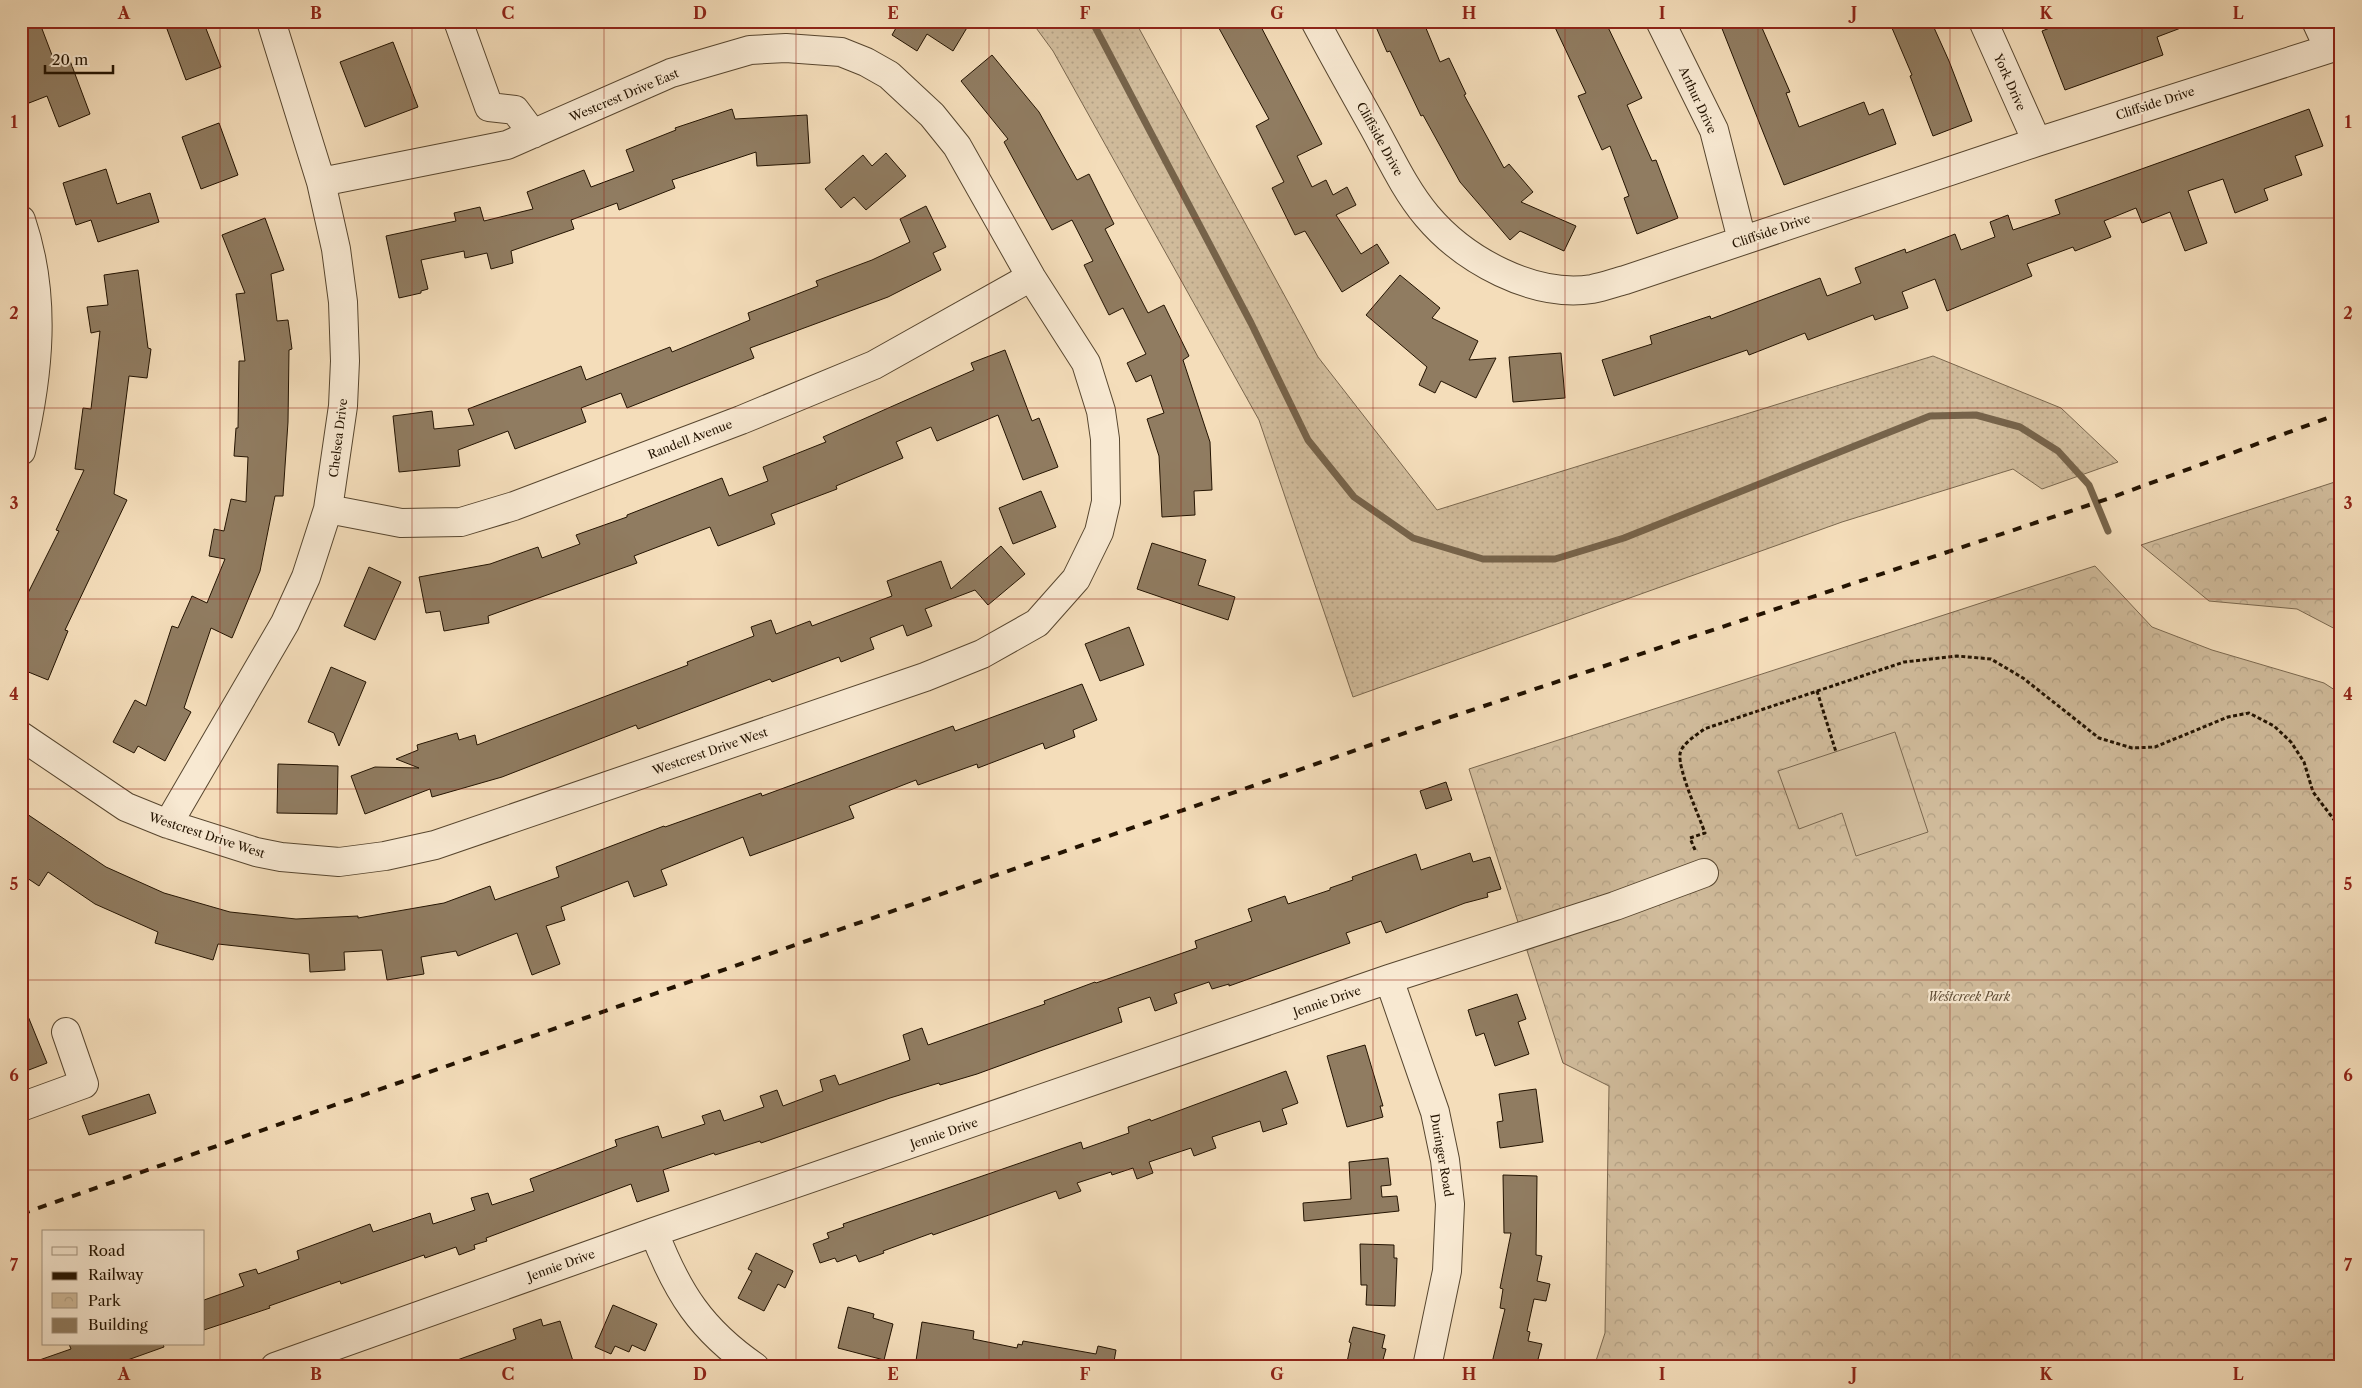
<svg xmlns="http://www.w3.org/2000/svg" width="2362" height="1388" font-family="'Libre Caslon Text',serif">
<defs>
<pattern id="grass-dots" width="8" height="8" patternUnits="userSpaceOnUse" patternTransform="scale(1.25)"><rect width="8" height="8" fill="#d0bb9b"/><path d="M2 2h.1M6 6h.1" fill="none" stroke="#b2a084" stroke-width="1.8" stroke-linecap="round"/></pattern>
<pattern id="park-crowns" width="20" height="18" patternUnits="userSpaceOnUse" patternTransform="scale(1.25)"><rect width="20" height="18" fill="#d0bb9b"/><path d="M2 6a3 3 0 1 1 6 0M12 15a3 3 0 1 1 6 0" fill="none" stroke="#b2a084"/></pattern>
</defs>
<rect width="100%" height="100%" fill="#f4ddba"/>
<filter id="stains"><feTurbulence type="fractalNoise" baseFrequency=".004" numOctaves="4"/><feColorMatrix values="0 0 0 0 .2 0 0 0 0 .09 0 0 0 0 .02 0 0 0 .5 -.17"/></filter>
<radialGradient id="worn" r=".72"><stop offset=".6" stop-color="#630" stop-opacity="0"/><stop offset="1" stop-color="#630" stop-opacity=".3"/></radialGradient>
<!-- grass -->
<path fill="url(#grass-dots)" stroke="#7a674e" d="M 1031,21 L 1135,21 L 1318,357 L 1437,510 L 1933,356 L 2061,408 L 2118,462 L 2042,489 L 2013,469 L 1842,522 L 1353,697 L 1259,420 L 1053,51 Z"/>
<!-- park -->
<path fill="url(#park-crowns)" stroke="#7a674e" d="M 2341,480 L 2341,632 L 2297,609 L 2209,601 L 2141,545 Z
M 2095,566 L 2152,627 L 2212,650 L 2324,683 L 2341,694 L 2341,1367 L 1594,1367 L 1605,1333 L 1609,1086 L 1563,1063 L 1469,769 Z"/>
<!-- pitch -->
<path fill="#d0bb9b" stroke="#7a674e" d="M 1895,732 L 1928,832 L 1856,856 L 1842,813 L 1799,829 L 1778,771 Z"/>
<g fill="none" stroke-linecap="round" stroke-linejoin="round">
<!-- stream -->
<path stroke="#76634a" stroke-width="7" d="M 1092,21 L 1251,323 L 1308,440 L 1354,497 L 1413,538 L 1483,559 L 1555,559 L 1624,538 L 1930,416 L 1976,415 L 2020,427 L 2058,451 L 2089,485 L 2108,531"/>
</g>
<!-- building -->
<path fill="#907c61" stroke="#231301" d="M 21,21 L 39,21 L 55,63 L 69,58 L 90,114 L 59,127 L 47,96 L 29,103 L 21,83 Z
M 164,21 L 203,21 L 221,67 L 186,80 Z
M 900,21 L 971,21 L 953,51 L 927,34 L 917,51 L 892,35 Z
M 1215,21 L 1258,21 L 1322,144 L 1297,156 L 1312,187 L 1326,180 L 1333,195 L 1347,187 L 1356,205 L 1336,215 L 1361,254 L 1377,244 L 1389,263 L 1342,292 L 1305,231 L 1295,235 L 1272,188 L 1284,182 L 1256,126 L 1269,119 Z
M 1391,21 L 1423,21 L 1440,62 L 1449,58 L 1466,94 L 1464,95 L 1504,168 L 1509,164 L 1533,192 L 1521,202 L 1576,226 L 1564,251 L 1520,231 L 1510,240 L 1460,182 L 1423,115 L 1421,116 L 1390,51 L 1387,52 L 1376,27 Z
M 1552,21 L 1605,21 L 1642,98 L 1627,105 L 1652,161 L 1656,160 L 1678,218 L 1637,234 L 1624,198 L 1629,196 L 1610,146 L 1602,150 L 1578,96 L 1586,93 Z
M 1719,21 L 1759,21 L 1790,92 L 1786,93 L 1799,127 L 1864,102 L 1869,115 L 1883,109 L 1896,144 L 1784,185 Z
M 1889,21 L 1931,21 L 1949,61 L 1972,121 L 1933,136 L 1910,76 L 1912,75 Z
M 2068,21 L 2194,21 L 2194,23 L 2157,37 L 2163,55 L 2065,90 L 2042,31 Z
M 393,42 L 418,107 L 365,127 L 340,62 Z
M 992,55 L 1039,112 L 1077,180 L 1089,174 L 1114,224 L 1105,229 L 1148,313 L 1164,305 L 1189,356 L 1183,360 L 1210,442 L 1212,490 L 1194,491 L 1195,515 L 1162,517 L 1159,456 L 1147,419 L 1164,413 L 1151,375 L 1136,382 L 1127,363 L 1146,354 L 1123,308 L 1109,315 L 1084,265 L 1093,261 L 1072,220 L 1052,230 L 1004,142 L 1008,139 L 961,81 Z
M 732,109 L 735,119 L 807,115 L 810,163 L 757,166 L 756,152 L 672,180 L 675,188 L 619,210 L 617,203 L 571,220 L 574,229 L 511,251 L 513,263 L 491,269 L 487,253 L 465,258 L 464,251 L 421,260 L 428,289 L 421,291 L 421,293 L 399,298 L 386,236 L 456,221 L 454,213 L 480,207 L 484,221 L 533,209 L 527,192 L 584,170 L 591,187 L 634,171 L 626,150 L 676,130 L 675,128 Z
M 2309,109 L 2323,146 L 2295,156 L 2302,175 L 2264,189 L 2268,200 L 2235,213 L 2223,179 L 2188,191 L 2207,243 L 2185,251 L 2170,212 L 2142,223 L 2136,208 L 2104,221 L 2111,237 L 2075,251 L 2073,247 L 2027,264 L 2032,276 L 1947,311 L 1935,279 L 1902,292 L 1908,308 L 1875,320 L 1873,315 L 1808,340 L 1805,333 L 1749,355 L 1747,350 L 1614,396 L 1602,360 L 1652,344 L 1650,336 L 1710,316 L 1711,319 L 1820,278 L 1827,296 L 1861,283 L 1855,268 L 1905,249 L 1906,253 L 1955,234 L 1961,250 L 1995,237 L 1990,222 L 2008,215 L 2013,230 L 2060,214 L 2055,200 Z
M 219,123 L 238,175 L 201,189 L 182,137 Z
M 886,153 L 906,176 L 866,210 L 854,197 L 841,208 L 825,189 L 863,155 L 872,166 Z
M 106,169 L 117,204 L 150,193 L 159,222 L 98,242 L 91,220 L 76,225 L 63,183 Z
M 926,206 L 946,247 L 933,253 L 941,270 L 888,297 L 750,348 L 754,358 L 627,408 L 621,393 L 581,408 L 586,422 L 515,449 L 508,431 L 458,450 L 460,466 L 399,472 L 393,416 L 432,411 L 434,429 L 474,425 L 468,409 L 581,366 L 586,380 L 670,347 L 672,352 L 750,320 L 748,313 L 818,286 L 816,281 L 872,260 L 910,242 L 900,219 Z
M 265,218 L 284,270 L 271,274 L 277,321 L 288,320 L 292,349 L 289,350 L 288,422 L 283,496 L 275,496 L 260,571 L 232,638 L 211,628 L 184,708 L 191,712 L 165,761 L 138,746 L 134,753 L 113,742 L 135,700 L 146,706 L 172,626 L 178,628 L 192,596 L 207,603 L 225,559 L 209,556 L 214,529 L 224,531 L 231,499 L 246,502 L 248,457 L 234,456 L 236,428 L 238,428 L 239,361 L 245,361 L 236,294 L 245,293 L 222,235 Z
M 138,270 L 148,348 L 151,349 L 147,378 L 129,376 L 114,494 L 127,500 L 65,630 L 68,631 L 48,680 L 21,669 L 21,607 L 59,531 L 56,530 L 84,470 L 75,469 L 83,408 L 91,409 L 100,331 L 91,333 L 87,307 L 108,305 L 104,275 Z
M 1400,275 L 1440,308 L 1432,318 L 1478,341 L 1469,360 L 1496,358 L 1476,398 L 1441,381 L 1435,393 L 1419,385 L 1427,367 L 1366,315 Z
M 1005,350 L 1032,421 L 1039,418 L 1058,467 L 1023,480 L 998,415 L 937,441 L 931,427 L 896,442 L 903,458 L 836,486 L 837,489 L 771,514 L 775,524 L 718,546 L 710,527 L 634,556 L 637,563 L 488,616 L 489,623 L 444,631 L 440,611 L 426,613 L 419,577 L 490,564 L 538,547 L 542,558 L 580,544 L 576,535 L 627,517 L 627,515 L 722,478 L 729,496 L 768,481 L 763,467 L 826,442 L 823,437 L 974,370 L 971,363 Z
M 1561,353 L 1565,398 L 1513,402 L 1509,357 Z
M 1041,491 L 1056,527 L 1013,544 L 999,508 Z
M 1152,543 L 1206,560 L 1198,585 L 1235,597 L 1228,620 L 1137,589 Z
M 1001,546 L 1025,574 L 988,605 L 975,590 L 925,609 L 932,626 L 907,636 L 903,625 L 870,638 L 874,649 L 841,662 L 839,657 L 772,682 L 770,679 L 638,729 L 636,725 L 502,777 L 432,797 L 430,789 L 365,814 L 351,776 L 375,767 L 419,768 L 396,759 L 418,750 L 417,745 L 457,733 L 459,740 L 475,735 L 477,745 L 688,665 L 687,662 L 754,636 L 751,627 L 771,620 L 776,634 L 810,621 L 812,626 L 892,596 L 887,581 L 941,561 L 951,589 Z
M 369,567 L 401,582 L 375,640 L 344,626 Z
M 1129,627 L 1144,665 L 1100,681 L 1085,644 Z
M 331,667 L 366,682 L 339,746 L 334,733 L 308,722 Z
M 1082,684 L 1097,720 L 1073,730 L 1075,737 L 1045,749 L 1043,743 L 978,768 L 977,764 L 918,785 L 916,780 L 849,806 L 854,818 L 750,856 L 743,837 L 661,870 L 667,885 L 634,897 L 628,881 L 561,907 L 565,920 L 546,926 L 560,964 L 532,975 L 517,933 L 458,956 L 456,951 L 421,957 L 424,974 L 387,980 L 382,950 L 344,952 L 345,970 L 310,972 L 309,954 L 218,944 L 213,960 L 155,943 L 158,932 L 95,904 L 48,872 L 39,886 L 21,874 L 21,810 L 106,867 L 164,893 L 230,912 L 296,919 L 358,916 L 358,918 L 444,903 L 490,886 L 495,900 L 559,877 L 556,867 L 664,826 L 665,827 L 761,793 L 762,796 L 953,726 L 955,731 Z
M 278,764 L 338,766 L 337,814 L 277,813 Z
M 1446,782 L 1452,800 L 1426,809 L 1420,791 Z
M 1470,853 L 1473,862 L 1490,857 L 1501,889 L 1487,893 L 1488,897 L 1465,903 L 1386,933 L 1381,921 L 1346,933 L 1350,943 L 1229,986 L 1229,984 L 1212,989 L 1209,982 L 1174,994 L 1177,1003 L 1155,1011 L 1150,997 L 1118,1008 L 1122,1022 L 1040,1051 L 977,1074 L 940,1085 L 939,1083 L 890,1098 L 761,1143 L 760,1141 L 715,1155 L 714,1153 L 663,1170 L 669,1191 L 637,1202 L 631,1184 L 486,1238 L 487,1241 L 474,1245 L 475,1249 L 459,1255 L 456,1247 L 425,1258 L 424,1255 L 341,1284 L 340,1281 L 269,1306 L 270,1308 L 204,1330 L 204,1300 L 244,1286 L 239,1274 L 256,1269 L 258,1274 L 299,1259 L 297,1251 L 370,1224 L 373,1232 L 430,1213 L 433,1224 L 475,1210 L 471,1198 L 488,1193 L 492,1205 L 534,1191 L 530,1179 L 617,1146 L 615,1140 L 658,1126 L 662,1138 L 705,1124 L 702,1116 L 720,1110 L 724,1121 L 764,1107 L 760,1096 L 777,1090 L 783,1106 L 823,1091 L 820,1080 L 835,1075 L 839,1085 L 910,1060 L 903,1035 L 922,1028 L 928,1045 L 1045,1004 L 1044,1001 L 1095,982 L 1096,983 L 1197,948 L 1195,941 L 1252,921 L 1248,909 L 1285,896 L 1288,904 L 1330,890 L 1330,888 L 1353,880 L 1352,877 L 1416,854 L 1421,870 Z
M 1517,994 L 1526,1019 L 1518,1022 L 1529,1054 L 1495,1066 L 1484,1033 L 1476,1036 L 1468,1010 Z
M 21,999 L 47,1063 L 21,1073 Z
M 1365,1045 L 1383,1106 L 1380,1106 L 1383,1117 L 1347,1127 L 1327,1056 Z
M 1286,1071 L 1298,1103 L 1282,1109 L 1287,1124 L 1263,1132 L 1260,1121 L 1212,1137 L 1216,1148 L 1194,1156 L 1191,1148 L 1149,1162 L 1153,1173 L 1137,1179 L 1133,1168 L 1112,1175 L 1111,1172 L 1077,1183 L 1081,1191 L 1059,1199 L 1056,1191 L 933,1235 L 932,1233 L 883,1251 L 884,1253 L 859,1262 L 856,1255 L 837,1262 L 835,1258 L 820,1263 L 813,1244 L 829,1238 L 827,1233 L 844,1227 L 843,1224 L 1081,1142 L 1083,1149 L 1129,1133 L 1128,1127 L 1150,1119 L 1151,1121 Z
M 1536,1089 L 1543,1142 L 1500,1148 L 1497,1122 L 1503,1121 L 1499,1094 Z
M 149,1094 L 156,1113 L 89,1135 L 82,1116 Z
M 1388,1158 L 1391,1185 L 1381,1186 L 1382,1197 L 1397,1196 L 1399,1211 L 1304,1221 L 1303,1203 L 1351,1199 L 1349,1162 Z
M 1503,1175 L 1537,1176 L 1536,1255 L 1542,1256 L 1537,1281 L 1550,1284 L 1546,1301 L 1534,1299 L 1527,1331 L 1530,1332 L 1528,1341 L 1542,1344 L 1536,1367 L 1491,1367 L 1505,1309 L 1500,1308 L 1503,1289 L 1500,1288 L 1511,1233 L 1504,1233 Z
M 1360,1244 L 1394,1245 L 1394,1258 L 1397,1258 L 1395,1306 L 1366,1305 L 1367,1285 L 1361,1285 Z
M 756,1253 L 793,1271 L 785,1288 L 778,1284 L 764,1311 L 738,1298 L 752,1271 L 748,1269 Z
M 613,1305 L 657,1324 L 645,1351 L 632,1345 L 629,1352 L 615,1346 L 611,1354 L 595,1347 Z
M 848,1307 L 874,1314 L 873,1318 L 893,1324 L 884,1360 L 838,1348 Z
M 541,1319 L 543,1326 L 560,1321 L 573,1361 L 555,1367 L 446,1367 L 446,1364 L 516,1339 L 513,1329 Z
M 922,1322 L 974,1331 L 973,1339 L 1017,1348 L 1018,1344 L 1022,1345 L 1023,1341 L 1096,1354 L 1098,1346 L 1116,1350 L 1113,1367 L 915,1367 Z
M 1353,1327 L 1385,1335 L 1382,1348 L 1386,1349 L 1381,1367 L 1346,1367 L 1351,1343 L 1349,1342 Z
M 69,1344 L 163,1344 L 164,1347 L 108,1367 L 28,1367 L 28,1364 L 71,1349 Z"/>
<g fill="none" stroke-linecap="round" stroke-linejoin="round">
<!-- minor casing -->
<g stroke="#57462f" stroke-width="30">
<path id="minor" d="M 458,21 L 489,107 L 515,110 L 533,134
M 1315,21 C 1334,57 1354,92 1374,128 C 1390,157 1405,190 1427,216 C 1464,260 1533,298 1592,289 C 1603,287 1614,283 1625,280 L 2037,142 L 2341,45
M 1660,21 L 1714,130 L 1742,240
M 1983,21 L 2037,142
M 2316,21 L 2328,47
M 21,220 C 47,296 39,374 21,451
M 328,509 L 401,523 L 461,522 L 514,506 L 741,420 L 874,365 L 1031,277
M 21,736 L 126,807 L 168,824 L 256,852 L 281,857 L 339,862 L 385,856 L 435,845 L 925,677 L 982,654 L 1037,623 L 1076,579 L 1099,532 L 1106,502 L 1105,439 L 1101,411 L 1086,363 L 1031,277 L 957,146 L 932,115 L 889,75 L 866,62 L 841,52 L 786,48 L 750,50 L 671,73 L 507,145 L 321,182
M 168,824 L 285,623 L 306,577 L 328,509 L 343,406 L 345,361 L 343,302 L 336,249 L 321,182 L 271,21
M 1389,979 L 1435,1112 L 1445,1160 L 1450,1204 L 1447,1271 L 1427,1367
M 21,1107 L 84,1084 L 66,1032
M 654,1232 C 677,1292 701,1330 755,1367
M 275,1367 L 654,1232 L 1389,979 L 1615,906 L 1704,873"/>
</g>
<!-- path -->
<path stroke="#231301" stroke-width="3" stroke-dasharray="4 2.5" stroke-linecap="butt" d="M 1817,691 L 1836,752
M 1695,850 L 1690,838 L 1705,833 C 1699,816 1678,770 1680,754 C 1682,743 1696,736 1704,729 L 1904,662 L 1957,656 L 1991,659 L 2023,678 L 2099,738 L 2132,748 L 2155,747 L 2228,717 L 2249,713 L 2274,726 L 2291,742 L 2304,762 L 2313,792 L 2341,829"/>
<!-- minor -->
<use href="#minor" stroke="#f8e9d2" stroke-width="28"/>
<!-- rail -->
<path stroke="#231301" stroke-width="4" stroke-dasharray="9 9" stroke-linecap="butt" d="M 21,1214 L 1454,716 L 2110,498 L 2341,413"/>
</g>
<!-- grid -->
<path fill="none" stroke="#8f2418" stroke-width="1" stroke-opacity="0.55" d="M 220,21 L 220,1367M 412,21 L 412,1367M 604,21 L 604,1367M 796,21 L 796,1367M 989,21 L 989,1367M 1181,21 L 1181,1367M 1373,21 L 1373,1367M 1565,21 L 1565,1367M 1758,21 L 1758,1367M 1950,21 L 1950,1367M 2142,21 L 2142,1367M 21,218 L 2341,218M 21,408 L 2341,408M 21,599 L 2341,599M 21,789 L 2341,789M 21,980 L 2341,980M 21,1170 L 2341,1170"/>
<g text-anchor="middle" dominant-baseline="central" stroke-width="4.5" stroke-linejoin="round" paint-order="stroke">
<!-- street labels -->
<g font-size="12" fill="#231301" stroke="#f8e9d2">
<text transform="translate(2010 82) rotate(66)">York Drive</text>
<text transform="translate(624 95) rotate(-23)">Westcrest Drive East</text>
<text transform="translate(1698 100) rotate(65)">Arthur Drive</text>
<text transform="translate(2155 103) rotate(-18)">Cliffside Drive</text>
<text transform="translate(1380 139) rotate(61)">Cliffside Drive</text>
<text transform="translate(1771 231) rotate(-19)">Cliffside Drive</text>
<text transform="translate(338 438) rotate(-83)">Chelsea Drive</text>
<text transform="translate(690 439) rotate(-21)">Randell Avenue</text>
<text transform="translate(710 751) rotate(-19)">Westcrest Drive West</text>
<text transform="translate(207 835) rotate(18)">Westcrest Drive West</text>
<text transform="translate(1327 1001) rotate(-19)">Jennie Drive</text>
<text transform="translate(944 1133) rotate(-19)">Jennie Drive</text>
<text transform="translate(1442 1155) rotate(80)">Duringer Road</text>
<text transform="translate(561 1265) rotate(-20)">Jennie Drive</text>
</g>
<!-- park labels -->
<g font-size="12" font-style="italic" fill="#604e37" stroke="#f8e9d2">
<text x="1969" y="996">Westcreek Park</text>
</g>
</g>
<!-- margin -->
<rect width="2362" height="1388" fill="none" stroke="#f4ddba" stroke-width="55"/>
<!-- legend -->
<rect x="42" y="1230" width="162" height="115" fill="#f8e9d2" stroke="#a3937e"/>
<rect x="52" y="1247" width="25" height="8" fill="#f8e9d2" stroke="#a3937e"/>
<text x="88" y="1256" font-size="15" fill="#231301">Road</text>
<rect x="52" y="1272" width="25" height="8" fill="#231301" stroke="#a3937e"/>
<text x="88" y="1280" font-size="15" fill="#231301">Railway</text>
<rect x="52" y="1293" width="25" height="15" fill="url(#park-crowns)" stroke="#a3937e"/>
<text x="88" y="1306" font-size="15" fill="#231301">Park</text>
<rect x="52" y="1318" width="25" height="15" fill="#907c61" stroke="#a3937e"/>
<text x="88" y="1330" font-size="15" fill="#231301">Building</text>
<!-- scale -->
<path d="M45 65v8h68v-8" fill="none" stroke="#231301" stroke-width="2.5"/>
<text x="52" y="65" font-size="15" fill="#231301" stroke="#f8e9d2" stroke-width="4" paint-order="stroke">20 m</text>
<rect x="28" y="28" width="2306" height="1332" fill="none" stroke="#8f2418" stroke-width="2"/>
<g font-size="16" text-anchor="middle" font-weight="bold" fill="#8f2418">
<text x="124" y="19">A</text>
<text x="316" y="19">B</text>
<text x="508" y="19">C</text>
<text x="700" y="19">D</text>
<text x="893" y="19">E</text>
<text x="1085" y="19">F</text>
<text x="1277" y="19">G</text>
<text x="1469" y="19">H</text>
<text x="1662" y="19">I</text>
<text x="1854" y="19">J</text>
<text x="2046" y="19">K</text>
<text x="2238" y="19">L</text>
<text x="14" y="128">1</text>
<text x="2348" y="128">1</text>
<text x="14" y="319">2</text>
<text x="2348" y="319">2</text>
<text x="14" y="509">3</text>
<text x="2348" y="509">3</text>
<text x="14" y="700">4</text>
<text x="2348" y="700">4</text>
<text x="14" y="890">5</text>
<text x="2348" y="890">5</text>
<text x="14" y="1081">6</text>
<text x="2348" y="1081">6</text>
<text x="14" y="1271">7</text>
<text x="2348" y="1271">7</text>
<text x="124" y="1380">A</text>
<text x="316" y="1380">B</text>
<text x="508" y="1380">C</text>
<text x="700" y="1380">D</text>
<text x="893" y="1380">E</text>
<text x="1085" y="1380">F</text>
<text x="1277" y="1380">G</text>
<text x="1469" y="1380">H</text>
<text x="1662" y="1380">I</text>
<text x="1854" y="1380">J</text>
<text x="2046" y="1380">K</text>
<text x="2238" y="1380">L</text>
</g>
<rect width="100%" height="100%" filter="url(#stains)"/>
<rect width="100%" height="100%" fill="url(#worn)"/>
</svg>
